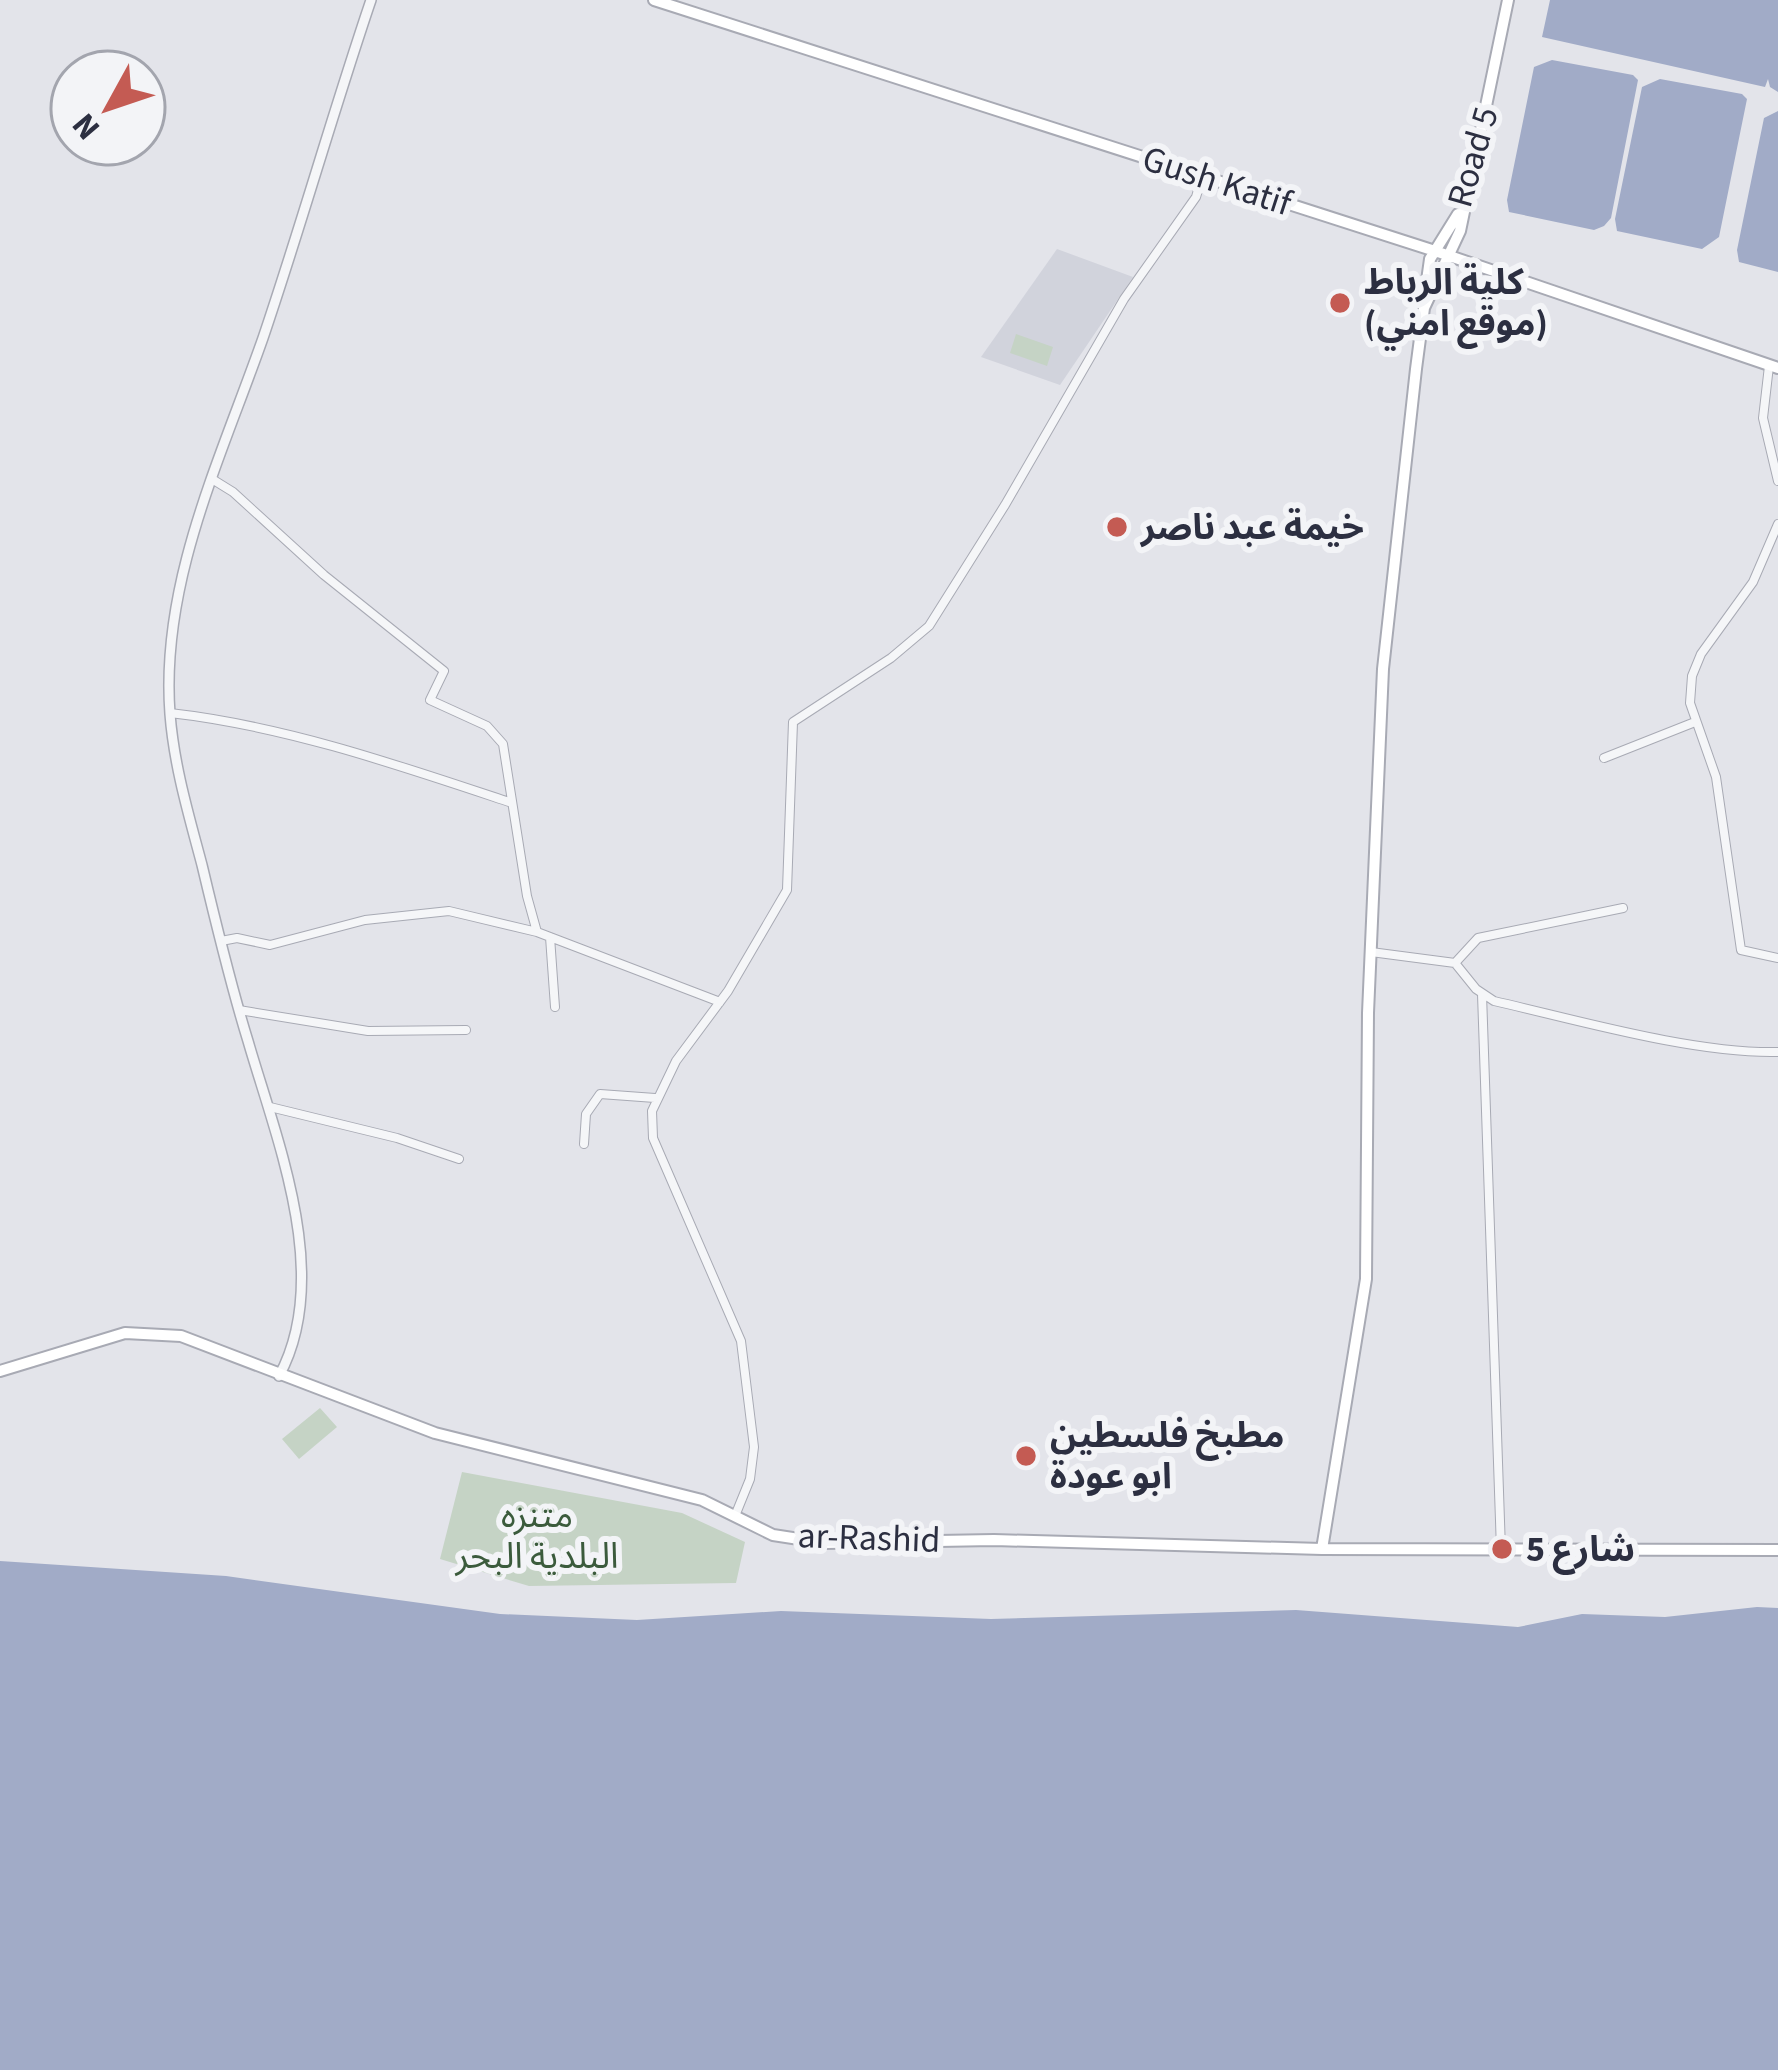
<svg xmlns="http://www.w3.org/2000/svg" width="1778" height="2070" font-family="'Source Sans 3','Noto Sans Arabic',sans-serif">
<rect width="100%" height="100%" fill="#e3e4ea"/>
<!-- built -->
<path fill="#d1d3dc" d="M 1057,249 L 1133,277 L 1060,385 L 981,357 Z"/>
<!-- green -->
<path fill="#c5d3c5" d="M 1016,334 L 1053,347 L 1047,366 L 1010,353 Z
M 320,1408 L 337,1427 L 299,1459 L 282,1439 Z
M 462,1472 L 682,1513 L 745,1542 L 736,1583 L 529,1586 L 440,1559 Z"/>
<!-- water -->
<path fill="#a1abc7" d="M 1550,0 L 1778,0 L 1778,92 L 1770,87 L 1768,79 L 1765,87 L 1542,37 Z
M 1552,60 L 1633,75 L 1638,80 L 1611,218 L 1604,226 L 1594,230 L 1509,212 L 1507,200 L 1534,67 Z
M 1660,79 L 1742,94 L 1747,99 L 1719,237 L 1702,249 L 1617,231 L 1615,219 L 1642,87 Z
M 1778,111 L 1778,272 L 1739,262 L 1737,250 L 1764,118 Z
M 0,1561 L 226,1576 L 500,1614 L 637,1620 L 781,1611 L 991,1619 L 1296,1610 L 1518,1627 L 1582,1614 L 1665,1617 L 1757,1607 L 1778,1608 L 1778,2070 L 0,2070 Z"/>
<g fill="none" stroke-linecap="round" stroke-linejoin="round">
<!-- minor casing -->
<g stroke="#a8aab4" stroke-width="10">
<path id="minor" d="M 1769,366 L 1763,418 L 1778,481
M 212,479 L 233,492 L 324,575 L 444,671 L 430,700 L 487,726 L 503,744 L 527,896 L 537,932
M 1778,524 L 1753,582 L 1701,654 L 1692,676 L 1690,703 L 1716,777 L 1741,950 L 1778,958
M 170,713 C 286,726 401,766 512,803
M 1604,758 L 1695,722
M 550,937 L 555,1007
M 221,941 L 237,938 L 270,945 L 365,920 L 449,911 L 537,932 L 720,1002
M 1371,952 L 1455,963 L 1476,989 L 1494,1001 C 1577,1020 1695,1054 1778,1052
M 1455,963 L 1478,938 L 1623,908
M 1482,994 L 1501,1550
M 239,1010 L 368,1031 L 466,1030
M 270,1107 L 397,1138 L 459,1159
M 584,1144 L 586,1114 L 600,1094 L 655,1098
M 735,1516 L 750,1479 L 754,1447 L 741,1341 L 653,1138 L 652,1111 L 676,1061 L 728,991 L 787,890 L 793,722 L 891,658 L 929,626 L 1005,505 L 1124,299 L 1196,197 L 1202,177"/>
</g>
<!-- tertiary casing -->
<g stroke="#a8aab4" stroke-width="12">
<path id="tertiary" d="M 279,1376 C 333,1277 277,1141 248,1041 C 230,983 216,924 202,865 C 189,816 174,766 170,714 C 160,583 221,458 263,338 C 301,226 333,112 371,0"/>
</g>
<!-- secondary casing -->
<g stroke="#a8aab4" stroke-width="14">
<path id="secondary" d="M 654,0 L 1435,251 L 1778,368
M 1425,295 L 1430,259 L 1458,214
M 0,1371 L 125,1333 L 181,1336 L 435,1433 L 702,1500 L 773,1535 L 825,1543 L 994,1540 L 1322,1549 L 1778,1550
M 1322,1549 L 1366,1279 L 1368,1013 L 1383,669 L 1416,369 L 1424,308 L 1460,231 L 1508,0"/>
</g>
<!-- minor -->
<use href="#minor" stroke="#f5f6f8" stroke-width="8"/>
<!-- tertiary -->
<use href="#tertiary" stroke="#f5f6f8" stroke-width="9"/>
<!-- secondary -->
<use href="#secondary" stroke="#fff" stroke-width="10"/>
</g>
<!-- markers -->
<g fill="#c45b53" stroke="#f3f4f7" stroke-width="4.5">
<circle cx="1340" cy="303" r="12"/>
<circle cx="1117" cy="527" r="12"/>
<circle cx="1026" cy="1456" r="12"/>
<circle cx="1502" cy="1549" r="12"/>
</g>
<g text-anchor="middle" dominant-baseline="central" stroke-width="12" stroke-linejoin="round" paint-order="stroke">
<!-- street labels -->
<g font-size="36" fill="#2c2f41" stroke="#f3f4f7">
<text transform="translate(1473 157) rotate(-74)">Road 5</text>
<text transform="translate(1217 181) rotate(18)">Gush Katif</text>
<text transform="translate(869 1538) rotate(2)">ar-Rashid</text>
</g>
<!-- poi labels -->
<g font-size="36" font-weight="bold" fill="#2c2f41" stroke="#f3f4f7" text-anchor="start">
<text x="1364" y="282">كلية الرباط<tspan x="1364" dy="41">(موقع امني)</tspan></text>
<text x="1141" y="527">خيمة عبد ناصر</text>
<text x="1050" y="1435">مطبخ فلسطين<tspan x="1050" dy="41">ابو عودة</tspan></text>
<text x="1526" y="1549">شارع 5</text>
</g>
<!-- park labels -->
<g font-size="36" fill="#3b5b3c" stroke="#f3f4f7">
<text x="537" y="1515">متنزه<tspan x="537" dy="41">البلدية البحر</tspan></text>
</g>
</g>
<!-- north arrow -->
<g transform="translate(108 108) rotate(230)"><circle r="57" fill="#f3f4f7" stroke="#a3a5ae" stroke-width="3"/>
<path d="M0-9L21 45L0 30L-21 45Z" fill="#c45b53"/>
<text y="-18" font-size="33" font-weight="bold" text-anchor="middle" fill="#2c2f41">N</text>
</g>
</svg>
